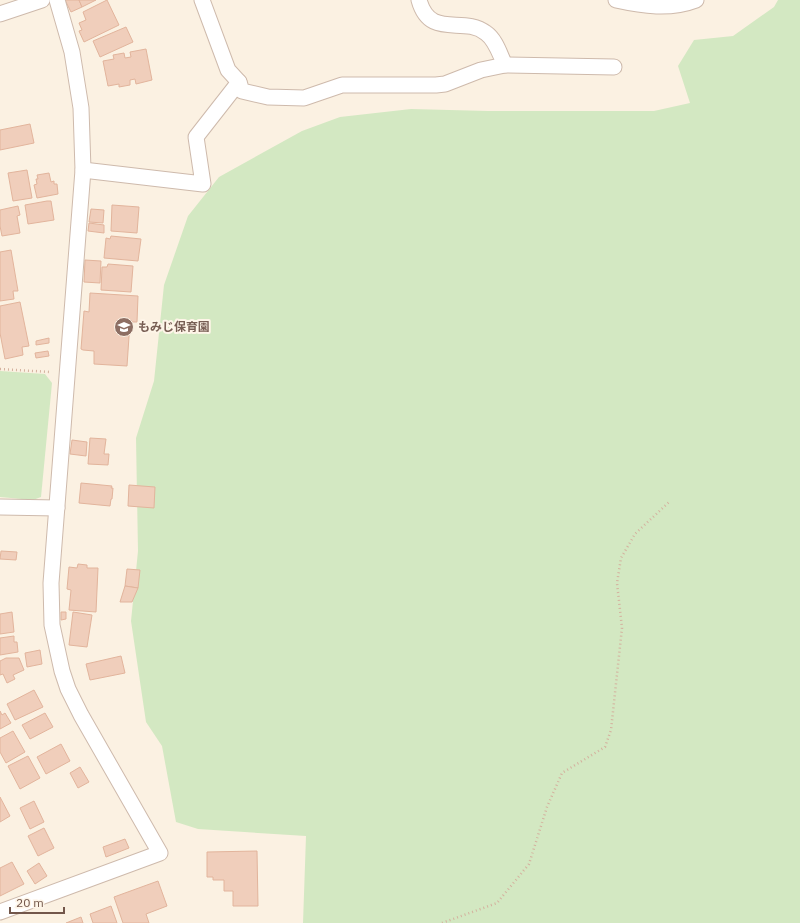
<svg xmlns="http://www.w3.org/2000/svg" width="800" height="923" font-family="'IBM Plex Sans','Noto Sans JP',sans-serif">
<rect width="100%" height="100%" fill="#fbf1e2"/>
<g fill="#d3e8c2">
<polygon points="778,0 800,0 800,923 303,923 306,836 198,829 176,822 162,746 146,722 131,621 138,551 136,438 154,381 164,285 188,216 219,177 302,131 340,117 411,109 488,111 654,111 690,103 678,66 694,40 733,36 774,7"/>
<polygon points="0,371 45,374 52,383 41,497 33,500 0,497"/>
</g>
<g fill="#f0cebb" stroke="#e2b49c">
<polygon points="65,0 79,0 82,7 71,12"/>
<polygon points="79,0 96,0 82,7"/>
<polygon points="107,0 119,25 84,42 79,31 82,30 79,23 86,20 83,12"/>
<polygon points="126,27 133,42 100,57 93,41"/>
<polygon points="146,49 152,80 136,84 135,79 130,80 130,85 119,87 119,84 108,86 103,61 114,59 113,55 124,53 125,58 131,57 130,52"/>
<polygon points="30,124 34,143 0,150 0,130"/>
<polygon points="27,170 32,198 13,201 8,173"/>
<polygon points="49,173 51,182 54,181 54,184 57,184 58,194 37,198 34,185 37,184 36,179 38,179 37,175"/>
<polygon points="47,201 51,201 54,220 28,224 25,205"/>
<polygon points="112,205 139,207 137,233 111,231"/>
<polygon points="18,206 20,215 17,216 20,233 2,236 0,226 0,210"/>
<polygon points="91,209 104,210 103,223 89,222"/>
<polygon points="89,223 104,225 104,233 88,231"/>
<polygon points="111,236 141,239 138,261 104,258 106,238 110,239"/>
<polygon points="11,250 18,291 13,291 14,299 0,301 0,252"/>
<polygon points="85,260 101,261 100,283 84,282"/>
<polygon points="108,264 133,266 131,292 101,290 102,267 107,267"/>
<polygon points="90,293 138,296 137,322 130,322 127,366 94,364 94,351 83,350 81,349 84,311 89,312"/>
<polygon points="20,302 29,346 22,347 23,355 5,359 0,333 0,306"/>
<polygon points="49,338 49,343 36,345 36,341"/>
<polygon points="48,351 49,356 36,358 35,353"/>
<polygon points="90,438 106,439 104,454 109,454 108,465 88,464"/>
<polygon points="72,440 87,442 86,456 70,454"/>
<polygon points="81,483 112,486 111,488 113,488 112,499 111,499 110,506 79,503"/>
<polygon points="129,485 155,487 154,508 128,506"/>
<polygon points="1,551 17,552 16,560 0,559"/>
<polygon points="78,564 87,565 87,568 98,568 96,612 69,610 71,590 67,589 69,567 77,568"/>
<polygon points="127,569 140,570 138,588 125,586"/>
<polygon points="125,586 138,588 132,602 120,602"/>
<polygon points="12,612 14,632 0,634 0,614"/>
<polygon points="61,612 66,612 66,619 61,620"/>
<polygon points="73,612 92,615 87,647 69,645"/>
<polygon points="14,636 14,642 17,642 18,652 0,655 0,638"/>
<polygon points="40,650 42,664 27,667 25,653"/>
<polygon points="121,656 125,673 90,680 86,664"/>
<polygon points="6,658 19,658 24,670 13,675 15,679 7,683 3,674 0,675 0,661"/>
<polygon points="34,690 43,707 15,720 7,704"/>
<polygon points="0,711 2,715 5,713 11,723 0,729"/>
<polygon points="45,713 53,727 30,739 22,725"/>
<polygon points="13,731 25,752 6,763 0,752 0,738"/>
<polygon points="61,744 70,761 46,774 37,757"/>
<polygon points="28,756 40,778 20,789 8,766"/>
<polygon points="80,767 89,782 78,788 70,773"/>
<polygon points="0,797 10,816 0,822"/>
<polygon points="34,801 44,822 30,829 20,808"/>
<polygon points="44,828 54,848 38,856 28,836"/>
<polygon points="125,839 129,848 106,857 103,847"/>
<polygon points="257,851 258,906 233,906 233,891 224,891 224,880 213,880 213,877 207,877 207,852"/>
<polygon points="12,862 24,884 0,896 0,868"/>
<polygon points="39,863 47,876 35,884 27,871"/>
<polygon points="158,881 167,906 146,914 149,923 123,923 114,897"/>
<polygon points="111,906 117,923 93,923 90,914"/>
<polygon points="81,917 83,923 66,923"/>
</g>
<g fill="none" stroke-linecap="round" stroke-linejoin="round">
<defs>
<g id="minor">
<polyline points="202,0 228,70 239,82 242,91 268,97 304,98 342,85 436,85 445,84 481,70 505,65 614,67"/>
<path d="M419 0C430 40 463 15 486 33 496 40 500 55 505 65"/>
<path d="M616 0C643 6 670 10 696 0"/>
<polyline points="0,14 42,0"/>
<polyline points="83,170 203,184 196,137 239,82"/>
<polyline points="0,507 57,508"/>
<polyline points="0,912 160,853 81,715 68,689 62,671 52,625 51,583 83,170 81,108 72,52 57,0"/>
</g>
</defs>
<use href="#minor" stroke="#cebaac" stroke-width="17"/>
<g stroke="#d4b19e" stroke-width="2.5" stroke-dasharray="1 3" stroke-linecap="butt">
<polyline points="0,369 51,372"/>
<polyline points="442,923 497,903 529,864 547,807 562,773 605,747 611,730 622,628 617,583 621,558 635,534 669,502"/>
</g>
<use href="#minor" stroke="#fff" stroke-width="15"/>
</g>
<defs>
<symbol id="school-disc" viewBox="-11 -11 22 22"><circle r="9.5" fill="#8d6e63" stroke="#fef5e8"/><path d="M0-5L7-2L0 1L-7-2ZM-4 1L0 2.5L4 1V4Q0 6-4 4Z" fill="#fff"/></symbol>
</defs>
<g fill-rule="evenodd">
<use href="#school-disc" x="113" y="316" width="22" height="22"/>
</g>
<g text-anchor="middle" stroke-width="4" stroke-linejoin="round" paint-order="stroke">
<g font-size="12" font-weight="bold" fill="#785e54" stroke="#fef5e8" text-anchor="start">
<text x="138" y="331">もみじ保育園</text>
</g>
</g>
<path d="M10 907v6h54v-6" fill="none" stroke="#72564a" stroke-width="2"/>
<text x="16" y="907" font-size="12" fill="#72564a" stroke="#fef5e8" stroke-width="3" paint-order="stroke">20 m</text>
</svg>
